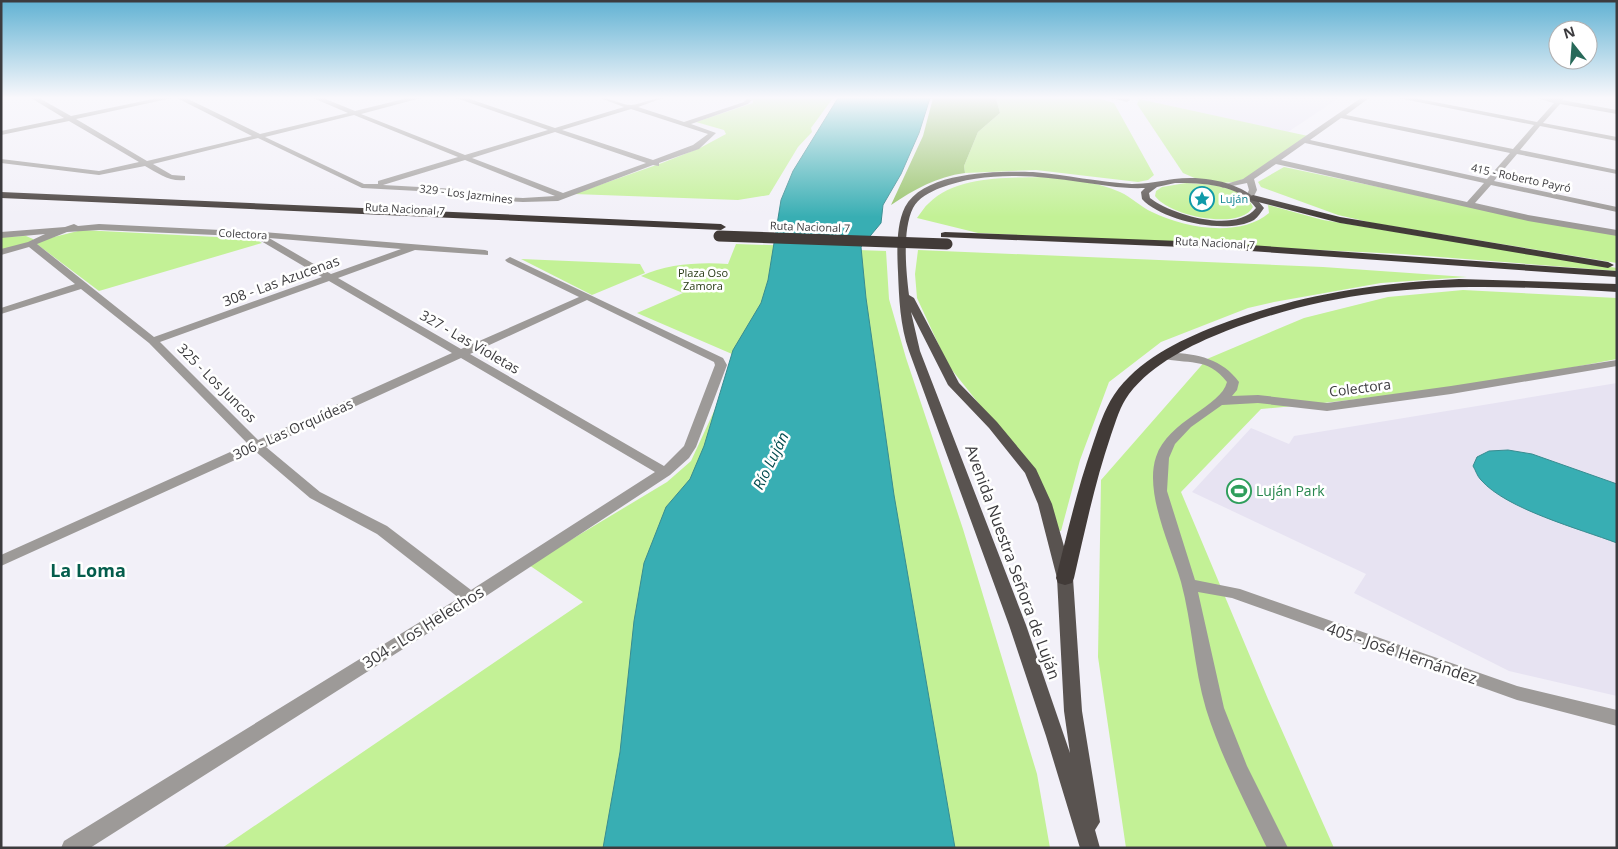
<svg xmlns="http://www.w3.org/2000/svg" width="1618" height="849" font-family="'Open Sans',sans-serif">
<rect width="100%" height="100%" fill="#f2f0f8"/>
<g fill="#e7e3f2">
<polygon points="1135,98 1339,98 1288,132"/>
<polygon points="1617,383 1617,696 1509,671 1354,593 1366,574 1192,492 1251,428 1289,444 1294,436"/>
</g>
<g fill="#c3f196">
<polygon points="748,98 833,98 811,128 812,132 798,147 769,195 738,200 574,194 662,163 700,148 726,134 724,130 696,122 753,103 753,100"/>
<polygon points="996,98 1098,98 1114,103 1154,175 1148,180 1138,182 1036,170 965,173 964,166 978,132 1000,113"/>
<polygon points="1139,99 1308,136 1246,178 1235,182 1222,183 1197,179 1183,173 1137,104"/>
<polygon points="1284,167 1558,225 1617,234 1617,263 1373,223 1338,215 1261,187 1258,182"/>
<path d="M1041 177C1067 179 1095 181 1120 192 1131 197 1141 207 1152 212 1184 228 1240 238 1269 213L1268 205 1323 220 1617 268V271L1401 254 978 233 917 218C921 213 924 207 929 203 956 176 1006 178 1041 177Z"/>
<path d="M1186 183C1206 184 1243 185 1253 207 1240 231 1169 216 1155 196L1156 191 1162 187Z"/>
<polygon points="82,230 255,239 262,243 99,291 34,242 1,251 1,237 26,236 33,239 34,242"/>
<path d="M736 244 796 246 636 848H222L583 602 529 565 667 482 691 461 739 357 637 313 683 293 641 276C667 264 699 262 728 264Z"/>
<polygon points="857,250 886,251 889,299 906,358 963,529 1037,774 1050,848 783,848"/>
<polygon points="918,250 1323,267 1467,277 1381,283 1274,302 1248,308 1161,342 1109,382 1080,460 1061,531 1057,530 1042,483 948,365 917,298 915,274"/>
<polygon points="521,259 640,264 645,273 592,295"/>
<path d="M1463 290 1617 298V359C1499 382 1381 398 1261 409L1181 492 1268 699 1334 848H1126L1098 657 1101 480 1207 359 1304 318 1388 297Z"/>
</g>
<path fill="#98c46a" d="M933 98H996L1000 113 978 132 964 166 965 173C936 177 915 189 891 205L923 136Z"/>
<g fill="#38aeb3" stroke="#398c90">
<polygon points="838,98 930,98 919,133 901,174 883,205 881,223 861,247 866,298 894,495 955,848 603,848 620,752 634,621 644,563 666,507 690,479 704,446 733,350 761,303 768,280 781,200 793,171"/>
<path d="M1508 450 1532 454 1617 484V543C1580 529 1506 509 1481 480 1477 476 1476 471 1473 466L1477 457 1489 451Z"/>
</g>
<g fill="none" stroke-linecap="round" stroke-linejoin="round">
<g fill="#9d9a98" fill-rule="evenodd">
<path d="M31 98H39L71 116 158 98H172L76 119 147 161 252 136 177 98H186L260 134 348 113 313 98H323L355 111 408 98H421L361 114 465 155 548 130 456 98H467L555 128 624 107 600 98C611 98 622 105 631 105 642 104 652 98 663 98L638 107 684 122 744 102 747 99 752 100 748 104 691 124 716 133 699 149 659 163V166L653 165 558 201 523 202 487 200 456 193 362 188 258 138 153 164 172 175 185 176V180C169 182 158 173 145 166L99 175 1 163V159L99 171 139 162 69 121 1 135V131L64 118ZM631 109 708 134 693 145 653 160 562 130ZM354 115 458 157 378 181V184H364L265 137ZM555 132 646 163 563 193 472 158ZM465 160 555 196 523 198 487 196 456 189 383 185Z"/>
<polygon points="1111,98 1129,98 1130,100 1127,102"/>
<path d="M1361 98H1369L1346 115 1513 149 1534 125 1398 98H1414L1537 122 1554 103 1536 98H1564L1562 100 1617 110V114L1560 104 1543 123 1617 137V141L1540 126 1520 150 1617 170V174L1517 154 1494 181 1617 207V212L1491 185 1475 203 1528 215 1617 230V236L1528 221 1276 164 1254 179 1257 190 1253 198 1246 196 1249 190 1247 183 1223 188 1219 186 1243 179ZM1341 118 1510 153 1487 179 1310 140ZM1305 143 1484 183 1467 202 1281 160Z"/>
<path d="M74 224 78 226 99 224 263 232 485 250 488 251V255L415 250 338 278 461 349 579 297 507 262 505 260 510 257 723 358 727 365 696 447 689 458 670 475 477 602 90 848H61L64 841 459 598 377 534 310 498 255 451 1 566V555L248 444 149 343 81 289 1 314V308L75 284 29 247 1 255V249L28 242 45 234 1 238V232L65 227ZM99 230 259 237 261 241 322 277 154 337 37 244 67 232ZM269 238 401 249 331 274ZM329 281 452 353 258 440 160 342ZM587 300 714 362 715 365 684 446 664 466 470 354ZM461 358 655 472 471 590 387 526 320 492 266 447Z"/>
<path d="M1165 353C1193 352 1222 358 1239 382L1237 390 1232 396 1258 395 1327 403 1451 386 1617 360V366L1451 394 1327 411 1258 403 1222 405 1191 427 1175 444 1169 458 1167 491 1195 580 1240 589 1517 686 1617 710V726L1517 700 1232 598 1198 592 1224 708 1247 766 1288 848H1267C1245 802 1221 757 1206 709 1194 668 1192 623 1181 582 1171 547 1144 493 1156 457 1168 420 1221 407 1227 382 1207 356 1187 365 1161 358L1159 356Z"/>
</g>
<path fill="#595350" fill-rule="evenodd" d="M1033 172C1066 175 1099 182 1132 184 1147 184 1160 181 1174 179 1204 175 1246 182 1264 208 1261 212 1258 217 1254 220 1227 235 1162 221 1142 199L1141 192 1145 188C1123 189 1102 185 1080 182 1034 175 984 171 940 188 930 192 918 198 913 208 902 230 906 271 909 295L914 298 959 383 997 422 1036 469 1052 504 1073 578 1082 711 1100 822 1095 830 1100 848H1080L1046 736 1009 625 909 351C900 326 899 298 898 272 897 252 896 225 905 207 924 171 998 171 1033 172ZM1175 183C1202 183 1239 184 1256 208 1235 234 1172 215 1150 198L1149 193 1157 187ZM911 312 948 385 989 428 1025 473 1038 504 1057 578 1064 711 1070 753 1026 625 920 351Z"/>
<g fill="#423b38" fill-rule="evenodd">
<polygon points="1,192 721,224 726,227 721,230 1,198"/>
<polygon points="1253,195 1340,217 1608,262 1614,265 1608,268 1340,223 1250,200 1248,198"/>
<polygon points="945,232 1207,242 1617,271 1617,277 1207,248 941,237 941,233"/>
<path d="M1459 279 1617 284V292C1478 284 1359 279 1226 331 1191 345 1153 363 1129 394 1120 406 1116 421 1111 435 1095 482 1085 530 1074 578L1072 583 1065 585 1058 583 1056 578C1067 534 1077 490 1092 447 1098 429 1104 410 1114 395 1138 360 1178 341 1216 326 1297 295 1373 283 1459 279Z"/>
</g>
<polyline stroke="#423b38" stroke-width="11" points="719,236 947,244"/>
</g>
<linearGradient id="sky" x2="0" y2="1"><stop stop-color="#61b2d3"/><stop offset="0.45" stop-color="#f9f8fc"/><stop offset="1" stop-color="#f9f8fc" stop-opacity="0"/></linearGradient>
<rect width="1618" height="217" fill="url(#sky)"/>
<defs>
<symbol id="sight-ring" viewBox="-11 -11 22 22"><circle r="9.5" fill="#fff" stroke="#0f9aa8" stroke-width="1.5"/><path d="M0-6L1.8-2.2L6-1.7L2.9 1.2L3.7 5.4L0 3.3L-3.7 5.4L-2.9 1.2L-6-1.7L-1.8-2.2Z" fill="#0f9aa8"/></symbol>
<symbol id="stadium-ring" viewBox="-11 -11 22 22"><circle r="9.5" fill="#fff" stroke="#2e9e5b" stroke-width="1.5"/><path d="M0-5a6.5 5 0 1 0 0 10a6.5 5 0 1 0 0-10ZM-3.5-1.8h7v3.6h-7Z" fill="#2e9e5b"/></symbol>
</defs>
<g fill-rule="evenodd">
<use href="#sight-ring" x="1188" y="185" width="28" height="28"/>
<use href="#stadium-ring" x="1225" y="477" width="28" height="28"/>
</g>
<g text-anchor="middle" stroke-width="5" stroke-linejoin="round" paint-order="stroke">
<g font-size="11" fill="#3c3b3e" stroke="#fff">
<text transform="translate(1521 178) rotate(12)" y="4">415 - Roberto Payró</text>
<text transform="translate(466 194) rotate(7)" y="4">329 - Los Jazmines</text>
<text transform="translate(405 209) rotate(3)" y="4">Ruta Nacional 7</text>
<text transform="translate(810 227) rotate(2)" y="4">Ruta Nacional 7</text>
<text transform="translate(243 234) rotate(3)" y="4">Colectora</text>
<text transform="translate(1215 243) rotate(3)" y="4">Ruta Nacional 7</text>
</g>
<g font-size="11" fill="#0d838f" stroke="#fff" text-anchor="start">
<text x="1220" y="203">Luján</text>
</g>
<g font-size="11" fill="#293b16" stroke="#fff">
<text x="703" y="277">Plaza Oso<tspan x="703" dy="13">Zamora</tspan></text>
</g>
<g font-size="14" fill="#3c3b3e" stroke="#fff">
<text transform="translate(281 281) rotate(-20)" y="5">308 - Las Azucenas</text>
<text transform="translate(470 342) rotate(30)" y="5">327 - Las Violetas</text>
<text transform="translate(217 383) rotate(45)" y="5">325 - Los Juncos</text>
<text transform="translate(1360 388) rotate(-7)" y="5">Colectora</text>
<text transform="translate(293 429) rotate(-24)" y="5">306 - Las Orquídeas</text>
</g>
<g font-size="14" fill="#27864d" stroke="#fff" text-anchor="start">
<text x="1256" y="496">Luján Park</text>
</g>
<g font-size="15" font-style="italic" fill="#034c4f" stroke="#fff">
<text transform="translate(771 461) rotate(-64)" y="5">Río Luján</text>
</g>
<g font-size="16" fill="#3c3b3e" stroke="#fff">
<text transform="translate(1013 562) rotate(70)" y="6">Avenida Nuestra Señora de Luján</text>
<text transform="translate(423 627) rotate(-32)" y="6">304 - Los Helechos</text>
<text transform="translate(1402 653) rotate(19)" y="6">405 - José Hernández</text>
</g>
<g font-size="18" font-weight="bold" fill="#045d4c" stroke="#fff">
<text x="88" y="577">La Loma</text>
</g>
</g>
<rect width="1618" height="849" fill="none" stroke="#3c3b3e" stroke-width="5"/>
<g transform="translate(1573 45) rotate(343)"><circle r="24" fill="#ffffff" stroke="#b1b1b2"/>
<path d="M0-4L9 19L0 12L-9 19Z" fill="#276959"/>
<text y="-8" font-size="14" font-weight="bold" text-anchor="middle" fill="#3c3b3e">N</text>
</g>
</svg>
